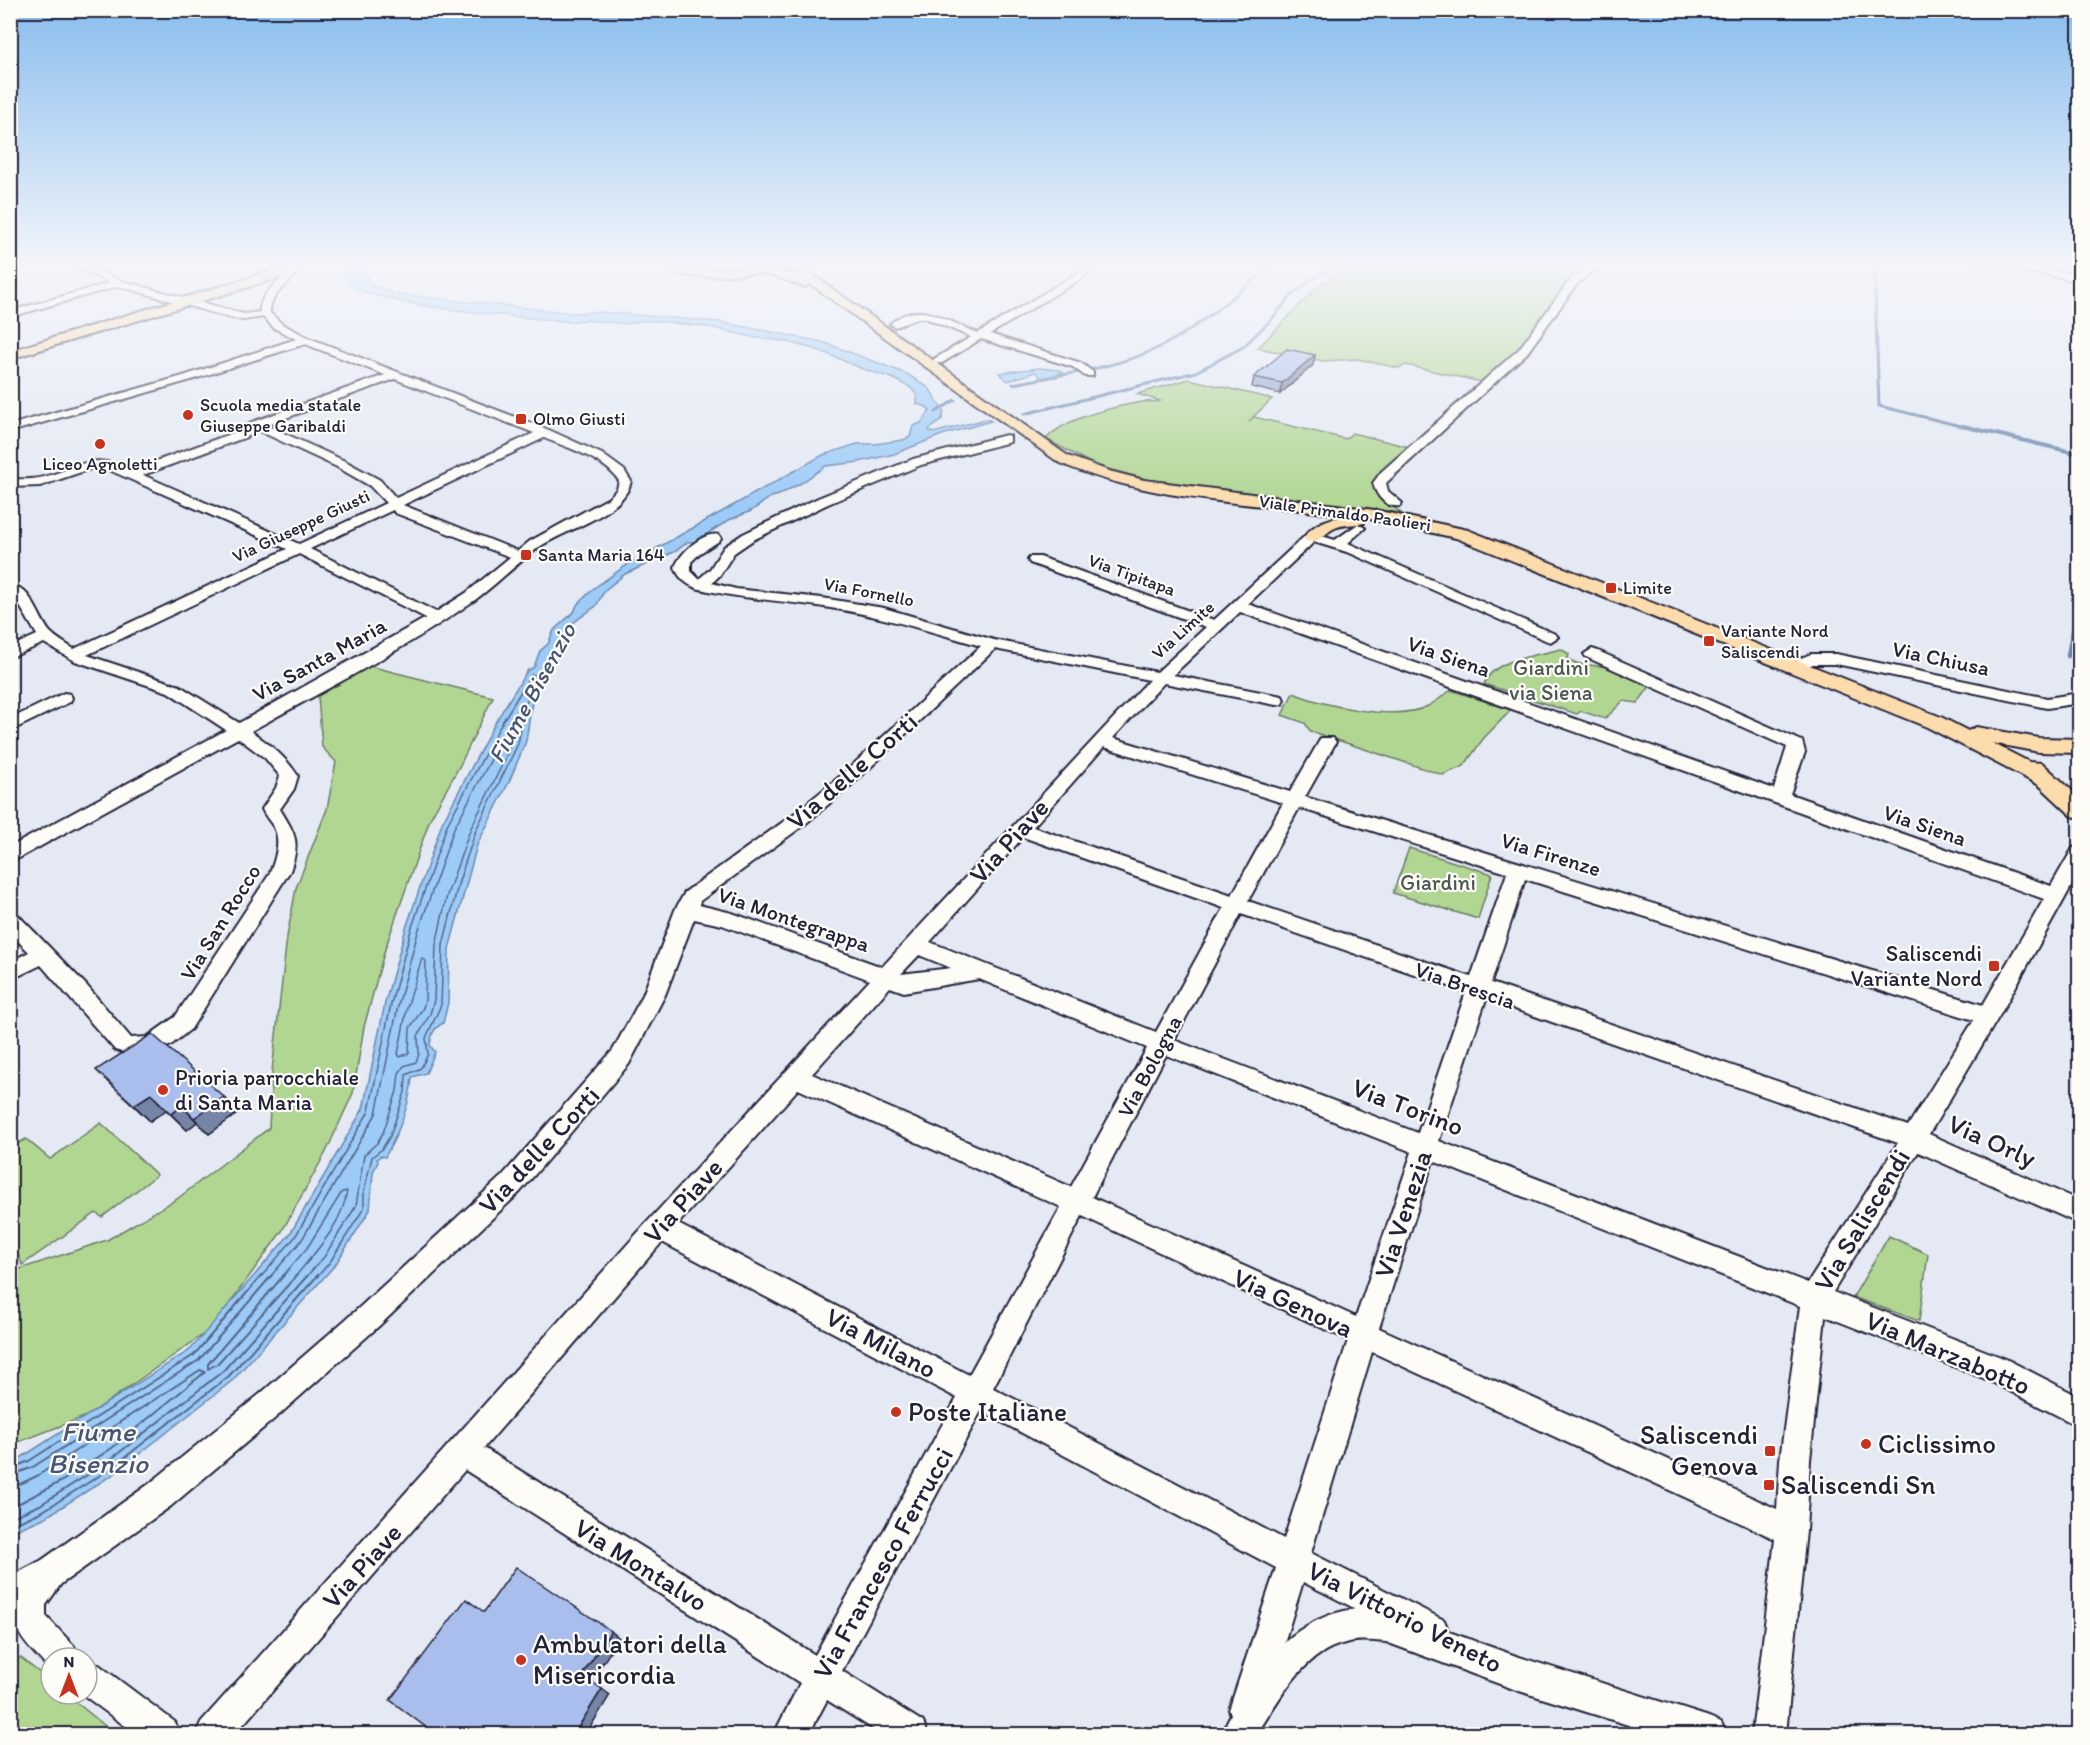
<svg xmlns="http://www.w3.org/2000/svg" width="2090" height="1745" font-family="Itim,sans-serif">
<rect width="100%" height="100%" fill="#e4e9f4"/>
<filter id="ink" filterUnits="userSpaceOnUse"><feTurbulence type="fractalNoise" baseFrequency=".0167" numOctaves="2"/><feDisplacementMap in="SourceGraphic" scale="12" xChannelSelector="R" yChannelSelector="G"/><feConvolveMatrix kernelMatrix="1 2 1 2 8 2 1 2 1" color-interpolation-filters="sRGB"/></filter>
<g filter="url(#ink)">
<g fill="#b1d692" stroke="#6a7c66" stroke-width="1.5">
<path d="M1354 263H1591C1564 276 1555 303 1538 326 1522 348 1501 364 1481 382L1406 365 1398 368 1358 359 1323 361 1258 348 1316 288Z"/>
<path d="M1189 379 1272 399 1248 422 1254 417 1346 439 1352 433 1409 447 1382 477 1388 503 1401 513 1146 479 1096 466 1046 439C1066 417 1113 407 1142 402 1148 401 1153 403 1160 401L1137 394Z"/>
<path d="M1561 649 1569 654 1568 659C1582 668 1594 663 1609 668 1623 673 1637 680 1650 686L1638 703 1623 701 1605 719 1581 711 1577 714 1484 684C1494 658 1536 656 1561 649Z"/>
<polygon points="369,666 493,697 460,765 430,819 385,949 364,1027 353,1093 326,1152 282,1231 211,1329 89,1415 11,1445 11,1272 107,1240 177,1199 269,1128 272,1071 287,937 296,888 327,809 336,762 322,747 318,696"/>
<path d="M1451 690 1511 710 1483 739 1464 766 1443 775 1310 731 1305 723 1282 715 1293 693C1325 706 1396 722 1428 706 1436 702 1444 695 1451 690Z"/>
<polygon points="1409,848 1492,874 1478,919 1393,893"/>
<polygon points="101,1123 157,1175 102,1217 96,1213 22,1265 11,1233 11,1147 26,1139 50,1159"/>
<polygon points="1889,1236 1928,1254 1919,1321 1853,1297"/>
<polygon points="20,1657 51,1682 51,1694 66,1694 115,1734 11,1734 11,1667"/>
</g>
<g fill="#9ccbf8" stroke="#6b87ac" stroke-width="1.5">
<path d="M367 263 365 269 371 285 395 294 573 313 600 312 720 322 823 342 907 374 929 388 944 412 942 419 929 430 933 433 986 419 991 421 942 435 894 454 859 462 826 466 801 483 779 495 771 497 751 511 729 520 694 542H688L674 552 625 574 605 590 596 606 569 626 563 641V648L543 679 532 702 526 741 509 782 477 845 449 949 448 1003 443 1023C433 1029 432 1033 430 1045L435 1052 426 1073 412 1077C410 1106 399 1132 385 1157L380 1156 377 1159 378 1162 373 1172 370 1210 335 1265 233 1380 114 1474 46 1517 11 1532V1464L190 1350 290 1234 363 1109 385 1003 406 928 442 823 496 721 527 671 534 667 540 651 548 644 554 630 574 612 577 605 594 588 627 565 823 455 857 444H875L903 440 910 437 913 426 921 423 930 411 927 407 917 404V395L910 387 892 378 863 369 821 351 784 341 756 338 709 327 656 321H640L629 324 583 320 570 322C529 317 367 307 346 281L344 273 350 263Z"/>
<polygon points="1039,368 1059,370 1063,373 1042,378 1035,372 1008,381 999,373"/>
</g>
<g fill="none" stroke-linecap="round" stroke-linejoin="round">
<g stroke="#536687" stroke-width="1.5">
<polygon points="422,958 426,961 425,1000 423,1008 410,1028 409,1053 400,1057 398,1054 407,1008"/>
<polyline points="261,1277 295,1237 369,1111 391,1004 411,930 447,825 501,724 531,675 536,675 537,678 526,703 518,744 476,830 459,881 443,945 441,1005 426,1038 428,1054 421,1068 406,1075 405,1092 390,1136 382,1149 372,1157 364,1191 364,1208 330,1262 317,1277"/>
<polyline points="270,1277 301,1241 376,1114 398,1006 418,932 454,828 508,728 513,726 513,735 506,757 470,830 447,895 436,945 434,1000 430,1014 418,1036 419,1054 416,1062 404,1066 399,1073 397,1091 383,1133 377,1143 364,1155 356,1206 324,1257 306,1277"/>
<path d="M282 1277 307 1248 342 1192 347 1191C342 1225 316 1251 295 1277"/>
</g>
<g stroke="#536687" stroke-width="2">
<polyline points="284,1275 208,1364 208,1369 217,1364 297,1275"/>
<polyline points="10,1469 29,1461 194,1355 262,1275"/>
<polyline points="10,1476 33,1467 199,1360 272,1275"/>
<polyline points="10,1485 20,1484 37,1476 200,1370 205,1372 112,1448 62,1481 10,1508"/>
<polyline points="10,1518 40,1505 106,1463 223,1371 308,1275"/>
<polyline points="10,1526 43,1511 110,1469 229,1376 318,1275"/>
</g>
<g stroke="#6b87ac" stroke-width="3">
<polyline points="1874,263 1879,406 1969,428"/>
<path d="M1013 384C1062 374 1115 369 1160 347 1202 326 1238 292 1275 263"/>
<polyline points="936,412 955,400"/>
<polyline points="1024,414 1196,372 1243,347 1272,319 1291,296 1312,279 1342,263"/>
</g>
<g stroke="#6b87ac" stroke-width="4">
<polyline points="1963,426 2080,454"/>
<polyline points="2071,640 2080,596"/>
</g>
<polyline stroke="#6b87ac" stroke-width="4.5" points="2068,656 2071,639"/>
<defs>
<g id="minor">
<path d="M66 263H79L122 281 244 314 260 312C259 291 281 283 291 268H297L299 270C289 286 269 293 270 313L282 324 309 338 549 430 602 454 624 470 631 481C624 515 565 529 538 548 516 564 497 584 475 600 404 650 326 689 251 731 269 744 286 757 298 776L294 789 280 809C295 834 301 841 290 871L191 1029 171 1045 155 1053 139 1057 115 1050 41 965 10 980V962L29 952 10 933V912L17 914 87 986 131 1038 147 1037 175 1017 269 875C275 861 282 840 273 826 269 820 265 816 262 809L276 788 280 776 265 758 238 738 10 863V847L226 730 168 692 75 661 44 643 10 658V647L37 635 18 603 10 595V584C33 589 37 616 50 632 57 639 66 644 74 649L287 549 107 469H90L40 486 10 487V479C20 479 30 480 39 478 81 469 86 450 132 470L241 430 252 422 385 375 305 344 191 380 10 432V425L183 376 296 339 274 328 263 317 244 320 231 318 119 286 10 317V311L110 283ZM395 379 534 433 396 498 380 480 345 461 266 425ZM257 430 337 467 370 486 386 503 299 544 143 475 249 436ZM544 438C568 448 604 458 619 481L617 489 609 498 530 541 518 551 403 505ZM393 510 395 513 510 557 466 593 436 612 310 549ZM299 554 426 618 239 723 180 686 87 655Z"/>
<path d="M1088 263H1098L1082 278 990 334 1081 363 1093 372V376H1085L1073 367 981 339 942 363H934V359L971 337 925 318H918L895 327 890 324C921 297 947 323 978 333L1076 274Z"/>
<path d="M1590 263H1602L1577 284 1527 353 1386 483 1388 491 1402 503 1400 506C1385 508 1376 495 1373 483L1381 472 1519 349 1570 280Z"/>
<polygon points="1976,263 2002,263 2080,275 2080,281"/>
<path d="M1006 435 1010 436V442L921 465 828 504 753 540 734 553 720 575 712 583 736 589 822 598 884 608 994 640 1157 672 1206 627 1030 563 1028 560 1030 557H1040L1214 620 1307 534 1312 533 1335 540 1358 524 1365 528 1348 543 1555 634 1558 637 1550 642 1545 640 1350 553 1314 542 1248 604 1774 789 1787 747 1586 657 1584 654 1592 649 1598 651 1802 741 1805 752 1790 794 2051 886 2073 848 2080 846V871L2001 1013 1929 1134 2080 1201V1224L1918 1152 1833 1292 2006 1359 2080 1397V1427L1988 1380 1825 1316 1810 1460 1806 1531 1786 1734H1752L1775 1539 1372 1352 1311 1553 1444 1620 1449 1632 1516 1656 1709 1717 1721 1722 1726 1734H1657L1516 1690 1386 1642C1372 1641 1358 1639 1345 1643 1304 1652 1277 1702 1257 1734H1221L1231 1714 1229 1710 1276 1568 981 1411 842 1671 923 1722 928 1734H881L827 1700 809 1734H774L800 1683 465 1470 235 1734H196L201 1722 650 1219 870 980 722 925 694 919 665 995 629 1064 520 1192 380 1325 280 1414 171 1506 61 1584 46 1605V1616L74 1646 78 1658H51L50 1670C33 1650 12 1636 14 1608L10 1610V1577L42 1560 149 1484 260 1394 360 1307 502 1176 613 1050 643 995 675 910 685 892 790 817 844 773 981 646C929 631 878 615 824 607 781 600 738 599 696 588 686 584 678 577 675 567 680 553 703 531 719 535L721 538 719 541 700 553 691 562V571L699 579 710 569 724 547 743 534 818 498 913 459ZM1240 612 2044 899 1983 1005 1305 797 1336 742 1333 738H1321L1290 792 1113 738 1164 683 1276 705 1282 704 1284 700 1282 696 1173 675ZM995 649 1149 680 882 967 732 913 699 905 700 901 804 825 856 781ZM1104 747 1283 803 1232 895 1033 827ZM1299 808 1507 873 1471 977 1248 901ZM1023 837 1224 908 1156 1032 930 942ZM1525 879 1974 1020 1908 1126 1491 983ZM1241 914 1466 992 1418 1133 1174 1040ZM919 955 951 968 901 974ZM979 979 1147 1048 1071 1187 812 1074 890 987 904 992ZM1486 999 1898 1143 1808 1283 1439 1141ZM1166 1055 1412 1152 1356 1317 1092 1197ZM798 1089 1061 1207 969 1375 678 1224ZM1433 1161 1800 1306 1780 1460 1777 1509 1379 1328ZM1082 1216 1348 1340 1284 1539 993 1388ZM662 1242 957 1398 815 1655 484 1448ZM1303 1582 1356 1609C1329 1612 1303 1625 1284 1643Z"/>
<polygon points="1811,654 1836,654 2047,698 2080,693 2080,703 2047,708 1836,664 1813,664 1794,671 1786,666 1788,663"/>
<polygon points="64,693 70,694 72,698 70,702 10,731 10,719"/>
<polygon points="87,1660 99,1665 175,1722 180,1734 136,1734 82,1694 87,1694"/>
</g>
<g id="major">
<polygon points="297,263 313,263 288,275 10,359 10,351"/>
<path d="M658 263C671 263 682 268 695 269 731 271 763 263 798 276L783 263H796L1068 456 1109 471 1144 480 1375 510 1468 530 1941 717 1968 731 1976 727 2039 738 2080 739V753L2039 752 1992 743 2029 762 2042 763 2080 798V818L2072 816 2039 785 1927 727 1456 538 1366 518 1364 523C1355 525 1343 524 1335 528 1324 533 1320 544 1306 541L1304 537C1315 522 1330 518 1348 516 1250 502 1149 502 1058 462L810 284 805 287C791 283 779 276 764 274 732 271 685 287 658 263Z"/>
</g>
</defs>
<use href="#minor" stroke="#22223b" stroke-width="4"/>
<use href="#major" stroke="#22223b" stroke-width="4"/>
<use href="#minor" fill="#fdfcf7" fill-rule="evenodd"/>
<use href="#major" fill="#fcdcac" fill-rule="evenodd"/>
</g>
<g fill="#91a3cc" stroke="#22223b" stroke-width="1.5">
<polygon points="1315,355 1313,365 1280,394 1252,387 1254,377"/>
<polygon points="96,1070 238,1113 209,1134 197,1122 187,1130 166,1110 150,1121"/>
</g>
<g fill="#7685a6" stroke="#22223b" stroke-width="1.5">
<polygon points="1315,355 1313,365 1280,394 1282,383"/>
<polygon points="151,1094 166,1110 150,1121 134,1105"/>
<polygon points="224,1097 238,1113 209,1134 194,1118"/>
<polygon points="182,1106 197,1122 187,1130 171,1114"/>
<polygon points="611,1631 619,1638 591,1682 582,1675"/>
<polygon points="602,1689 610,1695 586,1734 574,1734"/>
</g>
<g fill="#a9beed" stroke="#22223b" stroke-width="1.5">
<polygon points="1287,349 1315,355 1282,383 1254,377"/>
<polygon points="152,1034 224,1097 194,1118 182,1106 171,1114 151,1094 134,1105 96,1070"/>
<polygon points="516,1567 611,1631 582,1675 602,1689 574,1734 435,1734 390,1700 466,1599 484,1612"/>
</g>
</g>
<linearGradient id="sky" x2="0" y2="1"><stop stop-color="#89bdee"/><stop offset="0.52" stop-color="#f3f5fa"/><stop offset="1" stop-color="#f3f5fa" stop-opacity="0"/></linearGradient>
<rect width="2090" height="508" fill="url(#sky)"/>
<g fill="#c8321e" stroke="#fdfcf7" stroke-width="2">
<circle cx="188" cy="415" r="6"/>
<rect x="515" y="413" width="12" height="12" rx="3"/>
<circle cx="100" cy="444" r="6"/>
<rect x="520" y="549" width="12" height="12" rx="3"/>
<rect x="1605" y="582" width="12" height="12" rx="3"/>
<rect x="1703" y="635" width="12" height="12" rx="3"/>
<rect x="1988" y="960" width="12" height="12" rx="3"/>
<circle cx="163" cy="1090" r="6"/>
<circle cx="896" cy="1412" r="6"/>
<circle cx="1866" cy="1444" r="6"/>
<rect x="1764" y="1445" width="12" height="12" rx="3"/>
<rect x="1763" y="1479" width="12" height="12" rx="3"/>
<circle cx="521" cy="1660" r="6"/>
</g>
<g text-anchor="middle" stroke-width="4.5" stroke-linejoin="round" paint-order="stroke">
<g font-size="18" fill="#22223b" stroke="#fdfcf7" text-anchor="start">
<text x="200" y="411">Scuola media statale<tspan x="200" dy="21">Giuseppe Garibaldi</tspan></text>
<text x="533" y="425">Olmo Giusti</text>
<text x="100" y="470" text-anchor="middle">Liceo Agnoletti</text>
<text x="538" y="561">Santa Maria 164</text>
<text x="1623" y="594">Limite</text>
<text x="1721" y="637">Variante Nord<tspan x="1721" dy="21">Saliscendi</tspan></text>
</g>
<g font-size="18" fill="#22223b" stroke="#fdfcf7">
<text transform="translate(1345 513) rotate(8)" y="6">Viale Primaldo Paolieri</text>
<text transform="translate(301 526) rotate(-25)" y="6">Via Giuseppe Giusti</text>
<text transform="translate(1132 575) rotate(20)" y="6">Via Tipitapa</text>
<text transform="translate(869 592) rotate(11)" y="6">Via Fornello</text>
<text transform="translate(1183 630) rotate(-42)" y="6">Via Limite</text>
</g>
<g font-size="22" fill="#22223b" stroke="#fdfcf7">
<text transform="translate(1449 656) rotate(19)" y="8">Via Siena</text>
<text transform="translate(1941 658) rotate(12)" y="8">Via Chiusa</text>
<text transform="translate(319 659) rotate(-29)" y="8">Via Santa Maria</text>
<text transform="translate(1925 825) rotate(19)" y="8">Via Siena</text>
<text transform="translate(1551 854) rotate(17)" y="8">Via Firenze</text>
<text transform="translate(794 919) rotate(19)" y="8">Via Montegrappa</text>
<text transform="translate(220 922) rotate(-58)" y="8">Via San Rocco</text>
<text transform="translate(1465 985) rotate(19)" y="8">Via Brescia</text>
<text transform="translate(1149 1066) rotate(-62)" y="8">Via Bologna</text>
</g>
<g font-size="22" fill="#4d5855" stroke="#fdfcf7">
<text x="1551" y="675">Giardini<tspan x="1551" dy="25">via Siena</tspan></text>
<text x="1438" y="890">Giardini</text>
</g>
<g font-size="22" fill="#22223b" stroke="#fdfcf7" text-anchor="end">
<text x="1982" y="961">Saliscendi<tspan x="1982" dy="25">Variante Nord</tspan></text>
<text x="175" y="1085" text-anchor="start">Prioria parrocchiale<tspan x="175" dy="25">di Santa Maria</tspan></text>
</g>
<g font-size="24" font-style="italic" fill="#475574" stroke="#fdfcf7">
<text transform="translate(532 693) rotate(-61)" y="8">Fiume Bisenzio</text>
</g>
<g font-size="27" fill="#22223b" stroke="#fdfcf7">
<text transform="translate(852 771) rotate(-41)" y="9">Via delle Corti</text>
<text transform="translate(1009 841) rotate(-48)" y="9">Via Piave</text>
<text transform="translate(1408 1107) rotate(21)" y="9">Via Torino</text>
<text transform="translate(1992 1141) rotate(24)" y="9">Via Orly</text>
<text transform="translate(539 1150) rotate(-47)" y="9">Via delle Corti</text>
<text transform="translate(683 1201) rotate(-48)" y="9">Via Piave</text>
<text transform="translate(1403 1214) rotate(-72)" y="9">Via Venezia</text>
<text transform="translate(1862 1220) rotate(-59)" y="9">Via Saliscendi</text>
<text transform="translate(1293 1303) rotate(25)" y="9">Via Genova</text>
<text transform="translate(881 1343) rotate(28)" y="9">Via Milano</text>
<text transform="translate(1948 1353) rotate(23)" y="9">Via Marzabotto</text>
<text transform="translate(883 1563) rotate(-61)" y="9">Via Francesco Ferrucci</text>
<text transform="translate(641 1565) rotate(32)" y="9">Via Montalvo</text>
<text transform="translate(362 1566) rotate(-48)" y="9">Via Piave</text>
<text transform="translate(1405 1617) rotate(27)" y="9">Via Vittorio Veneto</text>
</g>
<g font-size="27" fill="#22223b" stroke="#fdfcf7" text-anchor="start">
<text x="908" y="1421">Poste Italiane</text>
<text x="1758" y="1444" text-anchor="end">Saliscendi<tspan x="1758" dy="31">Genova</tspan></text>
<text x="1878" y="1453">Ciclissimo</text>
<text x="1781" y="1494">Saliscendi Sn</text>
<text x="533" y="1653">Ambulatori della<tspan x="533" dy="31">Misericordia</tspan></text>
</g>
<g font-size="28" font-style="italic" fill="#475574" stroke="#fdfcf7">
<text x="98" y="1441">Fiume<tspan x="98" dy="32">Bisenzio</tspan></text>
</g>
</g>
<rect width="2090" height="1745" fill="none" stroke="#fdfcf7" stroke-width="36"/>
<rect x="18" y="18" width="2054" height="1709" fill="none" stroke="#22223b" stroke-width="2" filter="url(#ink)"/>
<g transform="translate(69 1676)"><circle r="28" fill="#fdfcf7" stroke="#a5a5ac" stroke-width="1.5"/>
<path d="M0-4.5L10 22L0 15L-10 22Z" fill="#c8321e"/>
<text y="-9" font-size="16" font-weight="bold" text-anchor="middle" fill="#22223b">N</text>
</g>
</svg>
